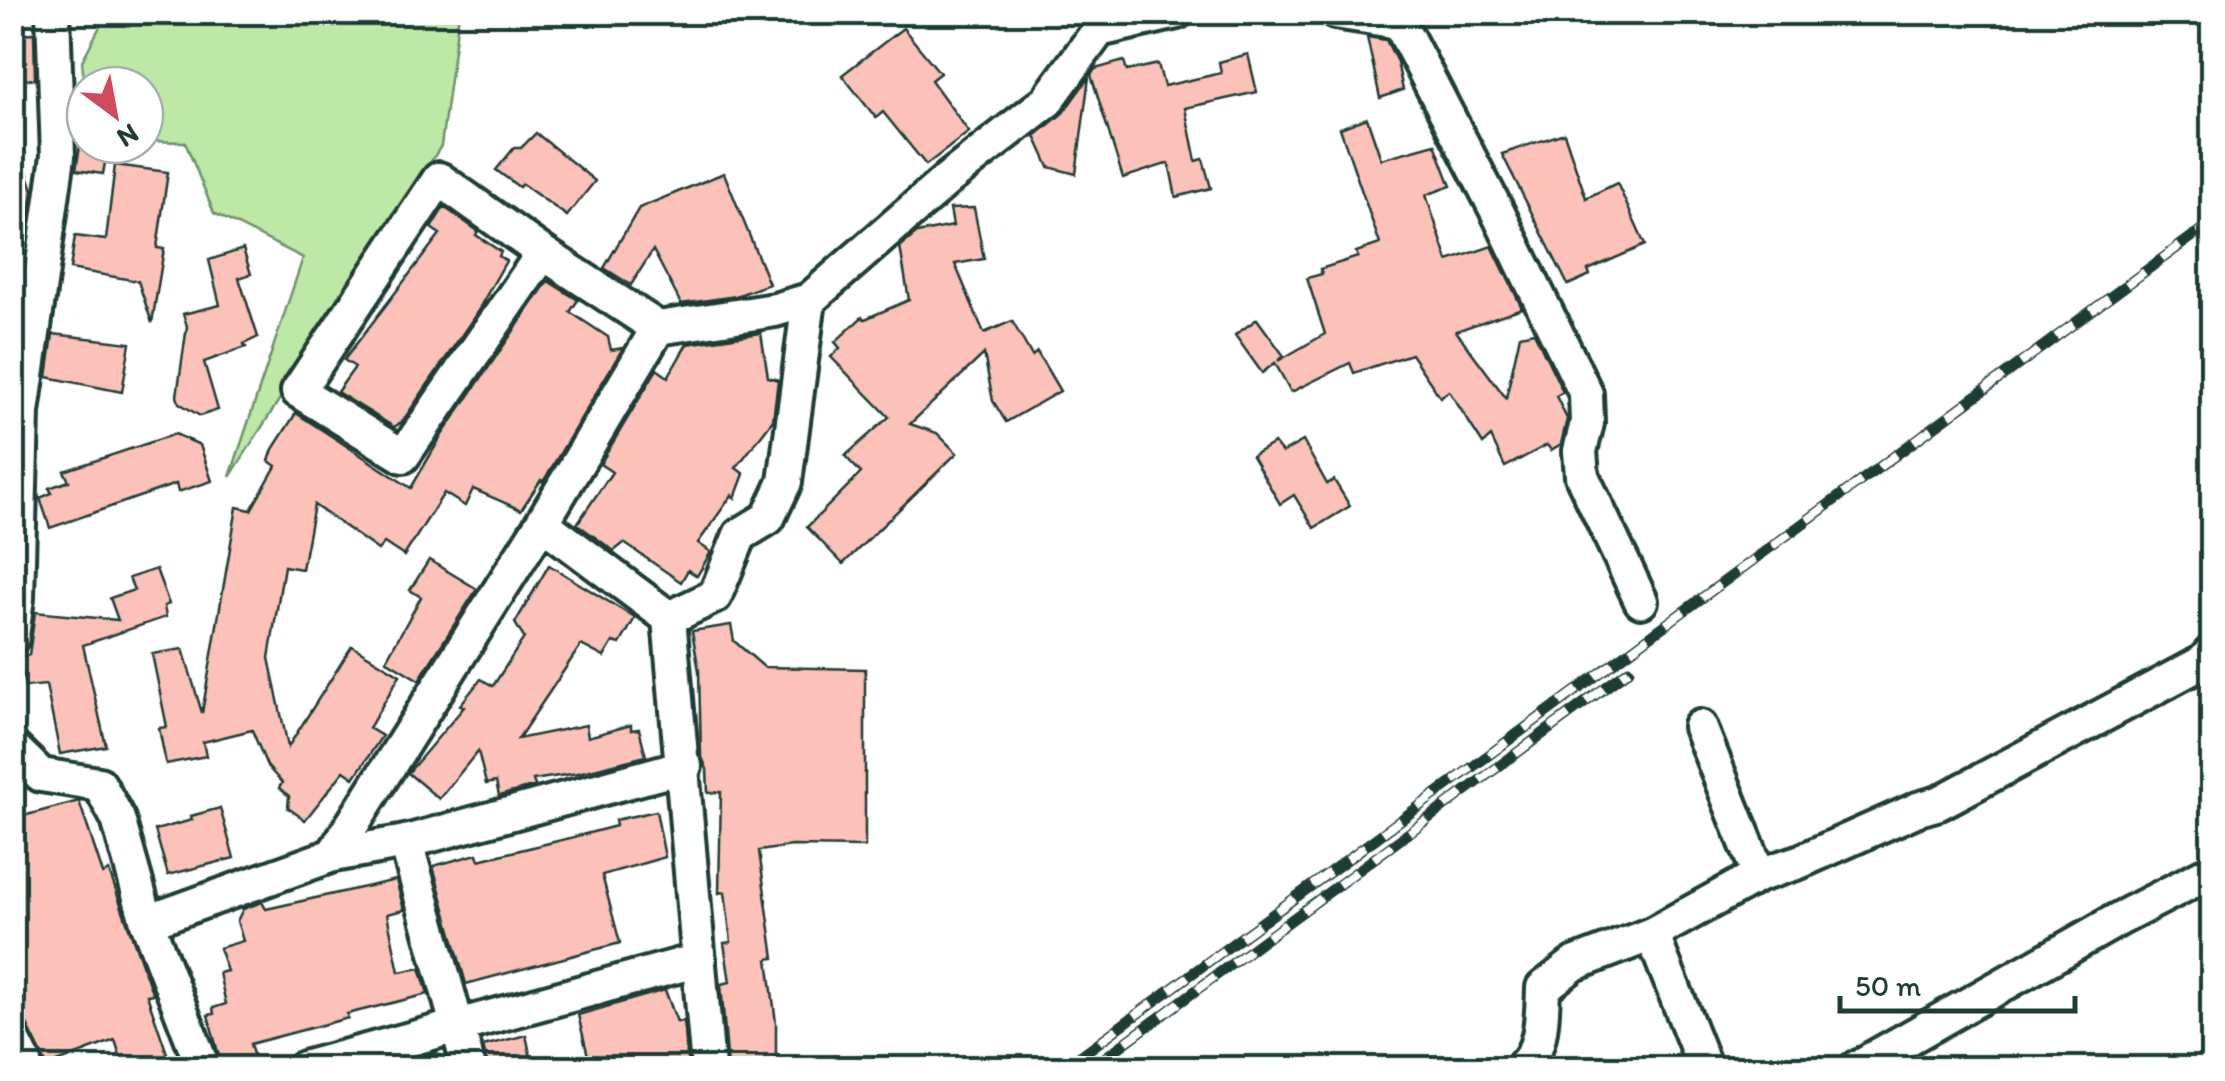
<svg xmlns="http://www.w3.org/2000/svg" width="2225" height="1081" font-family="Itim,sans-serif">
<rect width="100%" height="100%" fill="#fff"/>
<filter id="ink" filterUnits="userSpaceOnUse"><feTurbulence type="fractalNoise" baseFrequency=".01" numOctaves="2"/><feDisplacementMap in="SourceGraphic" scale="20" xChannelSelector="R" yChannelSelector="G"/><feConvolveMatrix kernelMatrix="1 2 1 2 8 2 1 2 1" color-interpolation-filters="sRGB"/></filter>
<g filter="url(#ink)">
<polygon fill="#bee8a5" stroke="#6e926c" stroke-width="2.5" points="107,13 459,13 441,146 230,477 303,258 214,213 185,142 145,141 145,85 85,85 85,94 82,61"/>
<g fill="#fcc1b8" stroke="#1f3d34" stroke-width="2.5">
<polygon points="903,28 940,73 931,80 969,132 926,165 883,112 876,118 842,75"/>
<polygon points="34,33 35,79 12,80 12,34"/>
<polygon points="1367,37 1386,40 1397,62 1403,90 1380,98"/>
<polygon points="1248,54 1257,92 1185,108 1196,161 1203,159 1211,188 1176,197 1169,163 1123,178 1091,75 1095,69 1124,61 1127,71 1158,64 1164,86 1221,73 1219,62"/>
<polygon points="1089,77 1076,174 1049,167 1035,136 1063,113"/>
<polygon points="1367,118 1381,159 1435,144 1451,186 1426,195 1448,261 1492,246 1522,308 1456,331 1506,398 1520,335 1534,332 1563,392 1556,396 1567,419 1561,444 1551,450 1547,445 1505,467 1491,437 1483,444 1449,391 1440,397 1411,354 1354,373 1350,363 1291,392 1275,363 1262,373 1235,335 1257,319 1284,356 1278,361 1325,334 1307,278 1322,274 1320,269 1358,257 1356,252 1380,244 1340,128"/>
<polygon points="536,133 595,181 567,216 522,184 519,187 496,170 514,148 521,148"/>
<polygon points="1564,133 1586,198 1617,183 1645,245 1588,270 1590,275 1568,285 1502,154"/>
<polygon points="81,140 85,141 85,145 108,146 103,174 76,170"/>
<polygon points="18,143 33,190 22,268 12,266 12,144"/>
<polygon points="115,165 168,172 157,248 164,249 152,323 138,281 70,269 75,236 106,240"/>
<polygon points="724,173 769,284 736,296 681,304 653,250 631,285 604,268 639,208"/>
<polygon points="444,207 478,231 476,235 501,252 499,256 506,261 481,305 483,304 402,422 394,427 337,392 355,367 344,360 440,234 431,228"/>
<polygon points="974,208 984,259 955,264 984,333 1012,321 1032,356 1037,352 1060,391 1006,422 993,401 984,354 910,424 937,433 957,453 843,564 807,527 861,473 845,456 889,417 831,357 840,348 835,342 862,317 865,319 909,300 900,247 917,233 953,226 950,209"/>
<polygon points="243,249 251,274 239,278 258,337 244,344 246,347 204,362 218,410 200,416 179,403 177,396 187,326 183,314 220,305 209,260"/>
<polygon points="548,281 578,300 570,312 608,337 611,350 623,348 543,482 541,480 521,510 473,489 465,506 444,493 404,556 384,543 378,550 314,505 302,569 284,566 269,658 288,747 352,646 400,675 369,728 382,736 354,778 344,771 305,820 288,808 289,796 279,788 282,783 267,766 252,730 203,742 206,756 166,764 159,728 167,727 152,654 183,649 202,713 237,507 251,510 276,466 269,461 273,449 296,413 411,488 442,435"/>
<polygon points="761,333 768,377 778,380 773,420 736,468 744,474 735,498 732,495 698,543 711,552 697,576 688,570 681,582 624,543 614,551 577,524 612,472 600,464 657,369 668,377 687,344"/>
<polygon points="53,334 130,343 122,392 47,377"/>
<polygon points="175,434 200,445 212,481 178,492 176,484 50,528 40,498 52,493 49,488 69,481 64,471"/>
<polygon points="1303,441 1327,484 1334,480 1350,506 1314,528 1294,495 1280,504 1252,456 1274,443 1282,453"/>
<polygon points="429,560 477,589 419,680 386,660 421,597 410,590"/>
<polygon points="549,565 635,618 620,644 613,642 604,657 581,645 518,739 586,725 588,737 631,725 631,730 639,729 646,756 578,773 533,780 535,786 499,796 496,782 486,784 478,751 439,799 408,773 464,707 460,705 481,679 493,686 524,638 515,623"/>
<polygon points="156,569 169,604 164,606 166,617 83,645 106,746 60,754 46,685 25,687 19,656 29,655 35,612 118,620 110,598 134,590 129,578"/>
<polygon points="731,625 734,641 764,667 865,669 865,847 792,846 759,851 774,958 768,959 776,1023 776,1068 728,1068 721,984 730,982 724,943 731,942 725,892 719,893 721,792 708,793 707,769 701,755 699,671 692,631"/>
<polygon points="79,801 103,874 109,871 149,984 153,994 147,995 172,1068 124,1068 115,1040 47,1066 17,1004 20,999 12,980 12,819"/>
<polygon points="220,808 234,858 168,875 155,830 192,820 191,816"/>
<polygon points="656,811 665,857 602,875 620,943 466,984 433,866 477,854 479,860 570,838 616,826 615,820"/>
<polygon points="396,880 404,910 387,914 399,972 420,968 428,994 347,1014 348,1018 250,1044 254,1058 222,1067 208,1015 214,1014 213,1008 226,1004 219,973 227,971 219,948 243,941 237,921 243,909 262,902 266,909"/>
<polygon points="665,990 677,1022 684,1021 688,1068 591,1068 578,1015"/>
<polygon points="526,1035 533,1068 488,1068 483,1046"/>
<polygon points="436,1053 445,1058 448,1068 402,1068 401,1062"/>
</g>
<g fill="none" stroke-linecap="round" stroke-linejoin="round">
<defs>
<g id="minor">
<polyline points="1335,12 1399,22"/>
<polyline points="1399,22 1498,213 1586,394 1587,423 1580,451 1582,476 1641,601"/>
<polyline points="543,253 403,456 298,391 439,179 543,253 658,328"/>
<polyline points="542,523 669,618 708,1068"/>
<polyline points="669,618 715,596 740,535 768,518 785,482 809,300"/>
<polyline points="12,637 17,598 22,412 58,156 53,12"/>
<polyline points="1700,727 1759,875"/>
<polyline points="12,747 41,775 99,784 118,819 147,922 203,1068"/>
<polyline points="406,842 469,1068"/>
<polyline points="333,855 542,523 658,328 775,310 809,300 949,178 1047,101 1099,30 1177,12"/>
<polyline points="147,922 333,855 406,842 685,766"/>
<polyline points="1652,934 1705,1068"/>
<polyline points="12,1037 25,1063"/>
<polyline points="304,1068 699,960"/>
<path d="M1521 1068C1543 1051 1542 1014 1543 988L1574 964 1652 934 1759 875 1799 862 1918 809 1939 803 2203 662 2212 652"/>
<polyline points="1856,1068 2119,919 2212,871"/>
</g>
</defs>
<use href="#minor" stroke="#1f3d34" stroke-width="40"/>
<use href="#minor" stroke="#fff" stroke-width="32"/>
<defs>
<g id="rail">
<polyline points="1064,1068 2212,222"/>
<polyline points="1091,1068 1629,670"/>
</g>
</defs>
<use href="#rail" stroke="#1f3d34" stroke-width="11"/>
<use href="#rail" stroke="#fff" stroke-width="8" stroke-dasharray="22" stroke-linecap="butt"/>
</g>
</g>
<rect width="2225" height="1081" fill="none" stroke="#fff" stroke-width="50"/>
<rect x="25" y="25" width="2175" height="1031" fill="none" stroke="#1f3d34" stroke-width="4" filter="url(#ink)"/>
<g transform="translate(115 115) rotate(148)"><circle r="48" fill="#ffffff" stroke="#a5b1ae" stroke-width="2.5"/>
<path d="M0-8L18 38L0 25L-18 38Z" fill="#d1495b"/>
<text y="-15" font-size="28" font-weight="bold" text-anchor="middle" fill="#1f3d34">N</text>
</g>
<path d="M1840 996v15h235v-15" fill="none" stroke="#1f3d34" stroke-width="5"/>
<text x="1855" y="996" font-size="30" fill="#1f3d34" stroke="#ffffff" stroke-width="8" paint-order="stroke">50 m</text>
</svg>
